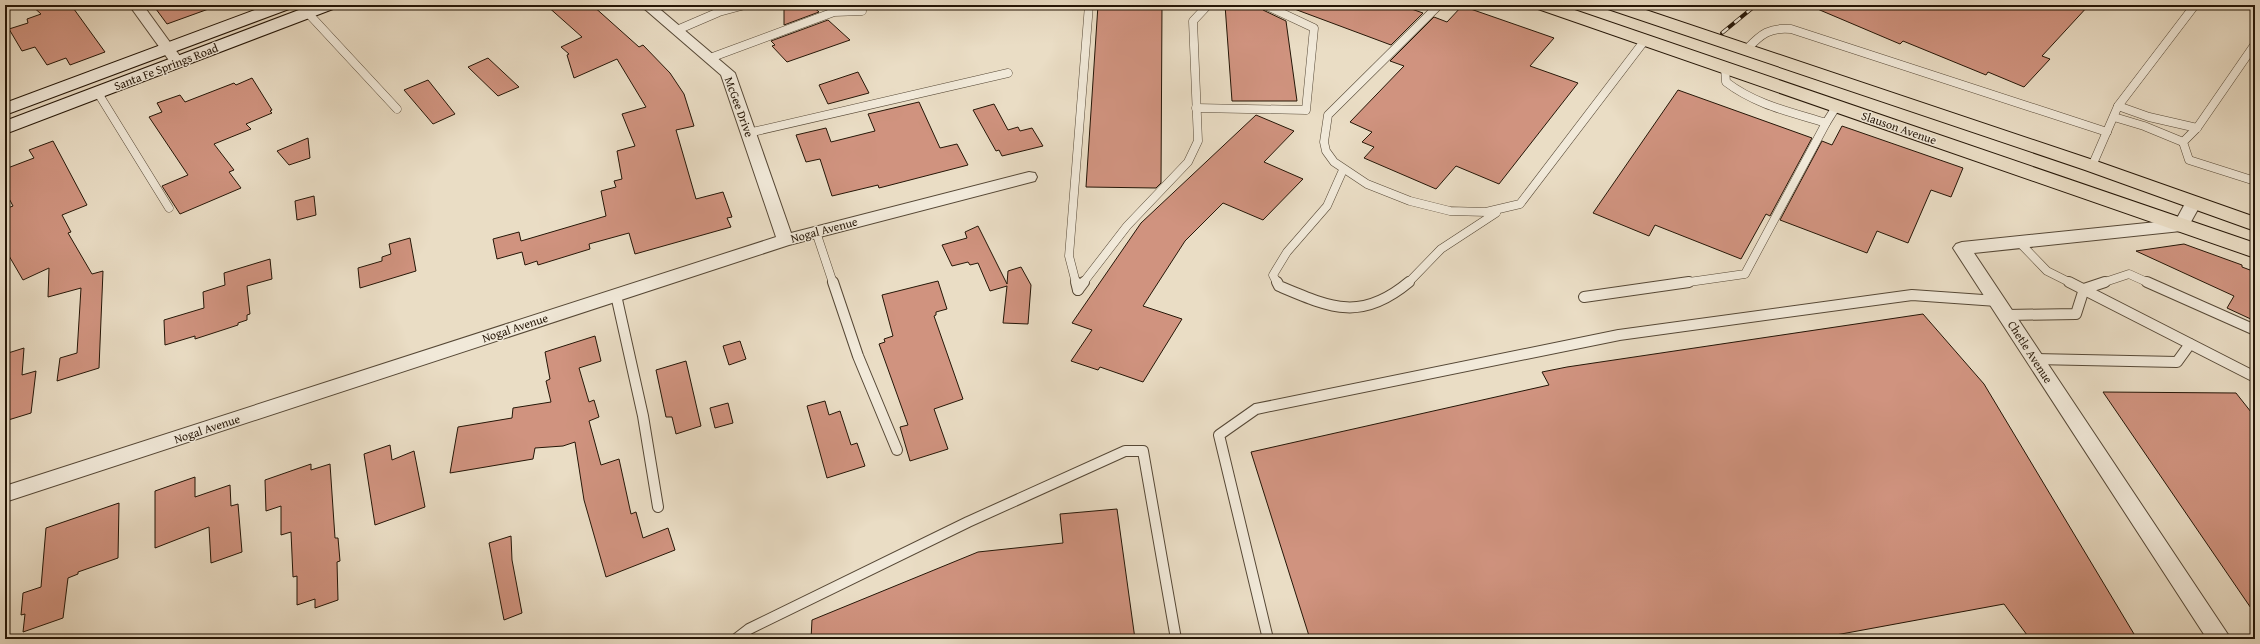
<svg xmlns="http://www.w3.org/2000/svg" width="2260" height="644" font-family="'Gentium Book Plus',serif">
<rect width="100%" height="100%" fill="#eaddc5"/>
<filter id="stains"><feTurbulence type="fractalNoise" baseFrequency=".005" numOctaves="4"/><feColorMatrix values="0 0 0 0 .2 0 0 0 0 .09 0 0 0 0 .02 0 0 0 .5 -.17"/></filter>
<radialGradient id="worn" r=".72"><stop offset=".6" stop-color="#630" stop-opacity="0"/><stop offset="1" stop-color="#630" stop-opacity=".3"/></radialGradient>
<g fill="#d0937f" stroke="#251607">
<polygon points="31,5 71,5 105,52 70,65 66,58 47,65 35,47 22,51 9,29 28,23 27,19 41,14"/>
<polygon points="153,5 214,5 214,7 167,24"/>
<polygon points="546,5 592,5 639,47 643,45 670,73 684,94 694,126 676,130 696,199 723,192 732,217 727,218 731,227 635,254 629,233 589,244 590,249 538,265 537,261 525,265 522,252 497,259 493,239 519,232 521,241 606,216 601,191 616,187 614,181 622,179 617,151 635,146 622,114 646,107 617,59 574,78 567,55 569,54 561,47 582,37"/>
<polygon points="784,5 811,5 819,12 784,25"/>
<polygon points="1098,5 1162,5 1161,183 1156,188 1086,187"/>
<polygon points="1225,5 1260,5 1263,10 1286,21 1297,101 1232,101"/>
<polygon points="1290,5 1400,5 1423,13 1391,45 1289,7"/>
<polygon points="1808,5 2089,5 2042,56 2050,59 2024,87 1988,72 1986,75 1903,41 1900,44"/>
<polygon points="1462,6 1554,38 1530,66 1578,83 1499,184 1456,166 1436,189 1364,158 1374,147 1362,142 1372,132 1350,122 1404,66 1390,61 1434,17 1447,22"/>
<polygon points="828,20 850,40 787,62 772,46 775,45 771,41"/>
<polygon points="488,58 519,87 498,96 468,67"/>
<polygon points="858,72 869,93 828,104 819,85"/>
<polygon points="252,78 272,110 270,111 272,113 246,124 251,129 214,144 234,170 229,172 241,188 180,214 162,186 188,175 149,117 162,112 157,103 180,95 185,102 234,83 236,85"/>
<polygon points="428,80 455,114 433,124 404,90"/>
<polygon points="1678,90 1812,138 1770,216 1766,214 1741,259 1655,225 1649,236 1593,213"/>
<polygon points="919,102 940,148 957,144 968,165 879,188 878,185 832,196 820,159 806,162 796,135 826,128 831,142 875,131 868,114"/>
<polygon points="994,104 1008,130 1018,127 1020,131 1032,128 1043,146 1002,156 999,150 996,151 973,110"/>
<polygon points="1256,115 1294,131 1264,162 1303,179 1263,220 1223,203 1185,241 1143,306 1182,319 1143,382 1100,367 1098,370 1071,361 1092,330 1072,323 1141,223"/>
<polygon points="1842,126 1963,168 1951,197 1931,190 1908,243 1877,231 1867,253 1780,220 1822,141 1832,145"/>
<polygon points="308,138 310,158 289,165 277,151"/>
<polygon points="53,141 87,205 62,215 71,232 68,233 92,274 103,271 99,368 57,381 60,358 77,353 81,288 48,297 49,268 23,280 5,249 5,209 13,206 5,191 5,169 34,158 29,150"/>
<polygon points="314,196 316,215 297,220 295,201"/>
<polygon points="978,226 1007,284 1008,271 1021,267 1031,285 1028,324 1003,323 1007,286 990,291 978,263 970,265 968,262 952,266 942,245 967,238 965,232"/>
<polygon points="410,238 416,271 360,288 358,268 382,261 382,257 391,254 389,244"/>
<polygon points="2184,244 2242,265 2242,267 2250,270 2255,262 2255,321 2227,308 2234,296 2136,251"/>
<polygon points="270,259 272,279 247,286 250,314 247,315 247,320 238,323 238,325 195,339 195,336 165,345 164,320 204,308 203,292 225,285 224,273"/>
<polygon points="938,281 947,309 936,312 936,315 934,316 963,399 934,409 948,449 910,461 900,427 908,425 879,344 885,342 884,339 893,336 882,295"/>
<polygon points="1923,314 1984,384 2137,639 2030,639 2004,604 1814,639 1310,639 1251,452 1549,385 1542,372 1567,367"/>
<polygon points="595,336 601,361 579,368 589,402 594,400 599,417 589,421 601,465 619,459 631,514 636,512 643,538 668,528 675,550 606,577 584,500 575,442 563,446 535,448 533,459 450,473 458,427 512,418 513,408 551,402 546,381 550,379 545,352"/>
<polygon points="740,341 746,359 729,365 723,346"/>
<polygon points="24,348 22,375 36,371 31,413 5,421 5,354"/>
<polygon points="686,361 701,426 676,434 672,417 666,417 656,370"/>
<polygon points="2103,392 2236,393 2255,417 2255,614"/>
<polygon points="825,401 829,415 840,411 851,445 857,443 865,466 827,478 807,406"/>
<polygon points="728,403 733,423 715,428 710,408"/>
<polygon points="390,445 392,460 414,451 425,507 375,525 364,454"/>
<polygon points="311,464 311,470 330,464 335,538 338,538 340,561 337,562 338,600 315,608 315,599 297,605 297,576 293,577 291,532 281,535 281,506 266,511 265,480"/>
<polygon points="195,477 195,497 230,485 231,506 238,504 242,552 211,563 209,527 155,548 155,491"/>
<polygon points="119,503 118,558 78,572 78,574 68,578 63,618 23,632 25,614 21,615 23,593 41,587 46,528"/>
<polygon points="1117,509 1135,639 811,639 812,620 978,552 1063,543 1060,514"/>
<polygon points="511,536 512,560 522,613 504,620 489,543"/>
</g>
<g fill="none" stroke-linecap="round" stroke-linejoin="round">
<defs>
<g id="lane-far1">
<polyline points="1439,5 1328,115 1324,142 1326,151 1334,162 1367,184 1410,201 1450,211 1486,212 1520,204 1645,40"/>
<polyline points="307,12 397,109"/>
<polyline points="677,30 719,12 745,5"/>
<polyline points="2255,44 2197,128 2183,142 2189,160 2255,181"/>
<path d="M1747 49C1761 34 1770 27 1791 29L2107 132"/>
<polyline points="710,58 834,12 862,11"/>
<path d="M1725 68 1726 82C1756 105 1791 112 1826 123L1836 107"/>
<polyline points="98,93 169,208"/>
<polyline points="2118,106 2149,117 2197,128"/>
<polyline points="1196,108 1306,110 1314,28 1265,5"/>
<polyline points="2114,117 2144,126 2183,142"/>
<polyline points="748,133 1008,73"/>
<polyline points="2092,166 2118,106 2195,5"/>
<polyline points="816,232 833,283"/>
<polyline points="2019,242 2047,271 2071,283"/>
<polyline points="1076,283 1069,256 1089,5"/>
<polyline points="1083,283 1127,226 1188,162 1198,141 1193,21 1208,5"/>
<polyline points="1277,283 1273,275 1287,252 1327,206 1343,170"/>
<polyline points="1408,283 1441,249 1496,213"/>
<polyline points="1682,283 1745,274 1826,123"/>
<polyline points="2102,283 2129,274 2149,283"/>
</g>
<g id="lane">
<polyline points="833,282 858,356 897,450"/>
<polyline points="1076,282 1078,290"/>
<path d="M1277 282 1279 286C1331 308 1361 322 1409 282"/>
<polyline points="2069,282 2255,377"/>
<polyline points="2147,282 2255,330"/>
<polyline points="1078,290 1084,282"/>
<polyline points="616,295 643,416 658,507"/>
<polyline points="1584,297 1689,282"/>
<polyline points="2006,315 2076,314 2084,289 2105,282"/>
<polyline points="2035,359 2177,362 2190,344"/>
<polyline points="736,639 749,629 968,522 1125,451 1143,451 1176,639"/>
<polyline points="1268,639 1219,435 1256,409 1619,335 1912,295 1997,301"/>
</g>
<g id="street">
<polygon points="129,5 143,5 185,63 183,66 173,66"/>
<polygon points="640,5 655,5 735,73 791,233 1029,172 1035,173 1037,177 1035,181 789,245 5,502 5,486 776,237 721,75"/>
<polygon points="2194,197 2200,198 2202,202 2187,229 2181,231 1974,253 2231,639 2207,639 1953,248 1956,244 1962,242 2176,220 2188,198"/>
</g>
<g id="secondary">
<polygon points="268,5 291,5 289,9 5,115 5,103"/>
<polygon points="312,5 335,5 333,9 5,134 5,121"/>
</g>
<g id="primary">
<polygon points="1536,5 1560,5 2255,243 2255,258 1538,9"/>
<polygon points="1606,5 1631,5 2099,162 2255,217 2255,231 2085,170 1608,9"/>
</g>
</defs>
<use href="#lane-far1" stroke="#564836" stroke-width="9"/>
<use href="#lane" stroke="#564836" stroke-width="12"/>
<use href="#street" stroke="#564836" stroke-width="2"/>
<use href="#secondary" stroke="#251607" stroke-width="2"/>
<use href="#primary" stroke="#251607" stroke-width="2"/>
<use href="#lane-far1" stroke="#f1e9d9" stroke-width="8"/>
<use href="#lane" stroke="#f1e9d9" stroke-width="10"/>
<use href="#street" fill="#f1e9d9" fill-rule="evenodd"/>
<use href="#secondary" fill="#f1e9d9" fill-rule="evenodd"/>
<use href="#primary" fill="#eaddc5" fill-rule="evenodd"/>
<defs>
<polyline id="rail" points="1722,33 1756,5"/>
</defs>
<use href="#rail" stroke="#251607" stroke-width="4"/>
<use href="#rail" stroke="#f1e9d9" stroke-width="2.5" stroke-dasharray="8" stroke-linecap="butt"/>
</g>
<g text-anchor="middle" stroke-width="3" stroke-linejoin="round" paint-order="stroke">
<g font-size="12" fill="#251607" stroke="#f1e9d9">
<text transform="translate(166 67) rotate(-21)" y="4">Santa Fe Springs Road</text>
<text transform="translate(739 107) rotate(70)" y="4">McGee Drive</text>
<text transform="translate(1899 128) rotate(19)" y="4">Slauson Avenue</text>
<text transform="translate(824 230) rotate(-15)" y="4">Nogal Avenue</text>
<text transform="translate(515 328) rotate(-18)" y="4">Nogal Avenue</text>
<text transform="translate(2030 352) rotate(57)" y="4">Chetle Avenue</text>
<text transform="translate(207 429) rotate(-18)" y="4">Nogal Avenue</text>
</g>
</g>
<rect width="2260" height="644" fill="none" stroke="#eaddc5" stroke-width="20"/>
<rect x="6" y="6" width="2248" height="632" fill="none" stroke="#251607" stroke-width="2"/>
<rect x="10" y="10" width="2240" height="624" fill="none" stroke="#251607"/>
<rect width="100%" height="100%" filter="url(#stains)"/>
<rect width="100%" height="100%" fill="url(#worn)"/>
</svg>
